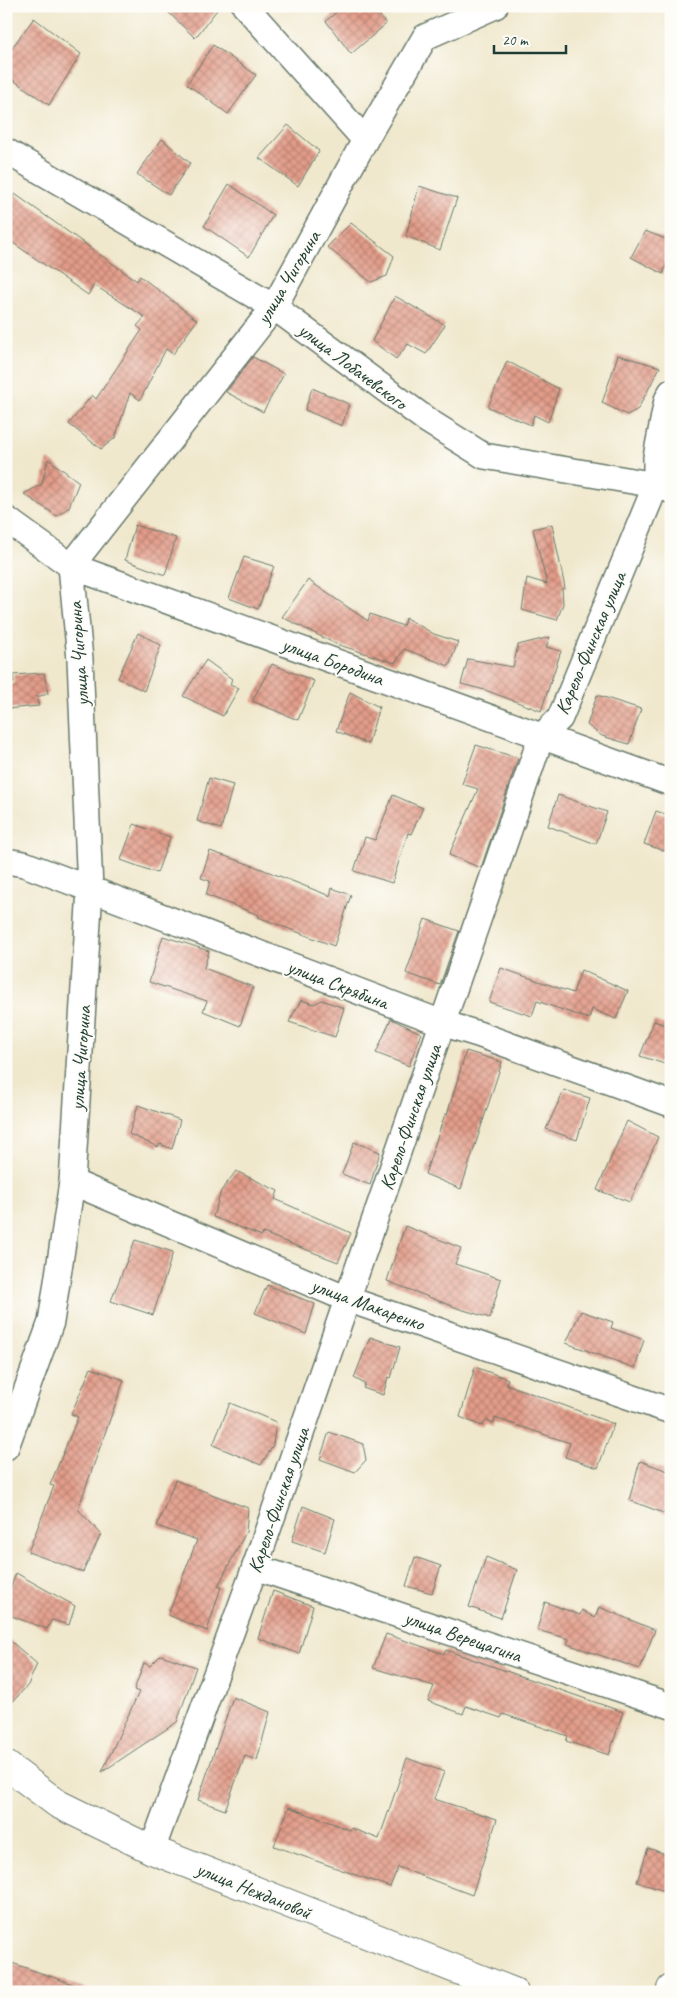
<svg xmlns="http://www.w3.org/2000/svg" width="677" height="1998" font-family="Caveat,sans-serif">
<defs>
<pattern id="building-cross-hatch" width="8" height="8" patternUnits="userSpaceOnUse" patternTransform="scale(1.25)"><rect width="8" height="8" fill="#e39c89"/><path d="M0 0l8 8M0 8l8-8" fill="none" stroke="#b78071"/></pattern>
</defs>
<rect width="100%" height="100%" fill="#fdfcf7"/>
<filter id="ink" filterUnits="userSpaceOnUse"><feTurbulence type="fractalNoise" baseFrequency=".02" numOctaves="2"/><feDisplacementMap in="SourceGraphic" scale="10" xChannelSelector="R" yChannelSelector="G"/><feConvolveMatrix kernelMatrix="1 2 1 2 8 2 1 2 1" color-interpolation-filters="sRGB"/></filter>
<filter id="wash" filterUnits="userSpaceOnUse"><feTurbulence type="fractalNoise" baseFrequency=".0096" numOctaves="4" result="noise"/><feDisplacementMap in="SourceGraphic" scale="20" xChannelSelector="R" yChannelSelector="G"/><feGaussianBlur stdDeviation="1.12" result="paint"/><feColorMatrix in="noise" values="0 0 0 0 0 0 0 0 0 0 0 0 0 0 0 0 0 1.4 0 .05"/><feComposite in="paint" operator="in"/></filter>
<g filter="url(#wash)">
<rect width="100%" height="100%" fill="#f0e8cd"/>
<g id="blocks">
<g fill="url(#building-cross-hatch)">
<polygon points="162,6 220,6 195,38"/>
<polygon points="344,6 373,6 386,24 351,54 326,21"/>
<polygon points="34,18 81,54 49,105 6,75 6,56"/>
<polygon points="213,45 256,75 228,114 187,84"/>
<polygon points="288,125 319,151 298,186 259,158"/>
<polygon points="162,139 190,163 169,195 137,174"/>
<polygon points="229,184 273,215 249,257 204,226"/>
<polygon points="419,186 457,198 440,250 406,236"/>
<polygon points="15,194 137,281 140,276 197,320 173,354 166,349 140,400 130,393 115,438 101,449 69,424 92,395 96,399 142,330 137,326 145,317 94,285 88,295 6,238 6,205"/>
<polygon points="351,223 394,256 387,276 371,282 327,247"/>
<polygon points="645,231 671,241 671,253 663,274 631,257"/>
<polygon points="395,296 445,325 426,354 408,344 396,359 372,341"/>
<polygon points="618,355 660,367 638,409 627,415 602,403"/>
<polygon points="253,357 284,374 263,412 226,392"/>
<polygon points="507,361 559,389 548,422 534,415 531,425 488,407"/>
<polygon points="312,388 349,404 342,426 305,410"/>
<polygon points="48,459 79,482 69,507 57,516 24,494 42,484"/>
<polygon points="552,524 565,588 562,588 563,604 557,620 522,610 527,578 547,584 533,529"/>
<polygon points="135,525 176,538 165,575 125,560"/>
<polygon points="244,557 274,566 258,609 229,598"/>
<polygon points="308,580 368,621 370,614 403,626 406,618 434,634 458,642 449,666 404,649 395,663 336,644 282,617"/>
<polygon points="138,633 161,645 144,691 118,678"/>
<polygon points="550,637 546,647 561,651 541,711 485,690 461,684 468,659 513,667 518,645"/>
<polygon points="206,660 232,679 230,684 239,688 223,716 183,696"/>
<polygon points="272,664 314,681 298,720 252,701"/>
<polygon points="44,673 48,694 36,697 39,706 6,709 6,684 14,683 13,675"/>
<polygon points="350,692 379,707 368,744 336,731"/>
<polygon points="597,695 641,709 629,744 602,736 587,725"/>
<polygon points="476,745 518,758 481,868 449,855 478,789 462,784"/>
<polygon points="209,778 233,785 221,829 197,821"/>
<polygon points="393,795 423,808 411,834 408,833 392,883 354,871 365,837 375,840"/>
<polygon points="558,795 607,812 596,844 548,826"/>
<polygon points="656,811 671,816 671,853 644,844"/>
<polygon points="134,824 170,837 157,873 121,860"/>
<polygon points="210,851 254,866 330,896 332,888 351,895 334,946 258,917 259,915 206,895 210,881 201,878"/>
<polygon points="425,919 459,931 440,985 406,973"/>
<polygon points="163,936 209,951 204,968 253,987 240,1026 203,1011 207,1001 149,982"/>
<polygon points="501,968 573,993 581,970 628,991 616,1019 592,1009 589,1019 537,1001 532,1016 489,1002"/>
<polygon points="301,1000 314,1004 322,1000 344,1008 335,1037 289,1022"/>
<polygon points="391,1019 421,1033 409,1066 376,1053"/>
<polygon points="654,1021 671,1027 671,1066 640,1056"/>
<polygon points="466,1051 502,1062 461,1189 425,1174 445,1114 447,1115"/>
<polygon points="564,1090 590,1098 577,1140 546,1129"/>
<polygon points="138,1105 180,1120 172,1149 160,1144 158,1147 129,1134"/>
<polygon points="627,1121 658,1137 630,1202 597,1190"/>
<polygon points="354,1142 380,1152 370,1185 342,1174"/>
<polygon points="236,1171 278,1191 275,1199 351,1233 338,1262 263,1233 262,1236 213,1217 221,1191"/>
<polygon points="405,1226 461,1248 455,1264 501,1279 490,1318 460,1309 387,1281"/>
<polygon points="135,1240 173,1252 153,1315 111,1301"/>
<polygon points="267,1285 315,1304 306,1334 255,1313"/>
<polygon points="581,1311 613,1322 611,1328 644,1340 635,1368 566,1343"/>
<polygon points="370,1337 400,1347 391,1378 388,1377 383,1395 363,1388 365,1384 354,1378"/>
<polygon points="475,1367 508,1379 506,1384 614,1424 598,1468 565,1457 570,1443 495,1418 494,1423 487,1420 482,1426 460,1417"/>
<polygon points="91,1368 124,1380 78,1509 101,1534 83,1572 28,1552 54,1486 50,1485 78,1417 71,1414"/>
<polygon points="230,1403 276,1422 273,1445 261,1465 213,1445"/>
<polygon points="329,1432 363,1444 366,1460 355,1472 320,1459"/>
<polygon points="640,1461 671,1472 671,1516 629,1500"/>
<polygon points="175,1480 248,1508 246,1532 218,1586 221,1587 207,1631 168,1615 197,1540 157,1526"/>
<polygon points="303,1506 335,1519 325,1552 292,1541"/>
<polygon points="415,1557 441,1566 432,1593 406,1586"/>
<polygon points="486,1557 517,1570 501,1618 469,1607"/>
<polygon points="16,1573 75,1606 69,1625 52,1620 47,1629 6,1614 6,1601"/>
<polygon points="273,1591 313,1606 299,1654 258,1638"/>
<polygon points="545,1602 580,1615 582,1610 595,1618 599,1607 655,1630 640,1669 567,1644 569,1639 537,1630"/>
<polygon points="386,1634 444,1654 446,1650 623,1712 609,1755 566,1741 568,1736 503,1714 501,1718 466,1706 463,1714 428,1701 434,1686 373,1668"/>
<polygon points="6,1637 37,1664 28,1685 6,1709"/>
<polygon points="161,1655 196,1667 177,1722 102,1772 139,1692 134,1690 144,1663 150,1666"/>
<polygon points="233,1697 270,1712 257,1760 245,1756 225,1810 198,1800"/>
<polygon points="407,1758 444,1772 434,1799 497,1819 472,1895 398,1867 390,1887 274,1846 289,1807 350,1830 351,1828 379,1839"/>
<polygon points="648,1848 671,1856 671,1893 637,1882"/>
<polygon points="12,1963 87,1989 86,1992 6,1992 6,1978"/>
</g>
</g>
</g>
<g filter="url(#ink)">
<use href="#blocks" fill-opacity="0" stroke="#68796a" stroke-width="1"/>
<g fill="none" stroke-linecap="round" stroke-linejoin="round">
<defs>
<g id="street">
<polyline points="245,6 365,140"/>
<polyline points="6,151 274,307 428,421 484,456 656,485 670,490"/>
<polyline points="6,519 71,566 671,783"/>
<polyline points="6,861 24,864 442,1023 478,1034 671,1104"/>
<polyline points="72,1182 347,1299 671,1411"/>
<polyline points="6,1447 51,1322 72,1182 90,889 80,659 71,566 274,307 365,140 425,37 495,6"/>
<polyline points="255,1567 671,1706"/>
<polyline points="152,1850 255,1567 541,737 560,718 656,485 656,457 667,400 671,392"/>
</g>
<polyline id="secondary" points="670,1992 671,1989"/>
<polyline id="highway" points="6,1765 58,1804 152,1850 514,1992"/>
</defs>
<use href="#street" stroke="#68796a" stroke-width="28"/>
<use href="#secondary" stroke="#68796a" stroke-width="30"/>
<use href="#highway" stroke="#68796a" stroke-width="30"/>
<use href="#street" stroke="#fff" stroke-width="25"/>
<use href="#secondary" stroke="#fff" stroke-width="28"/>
<use href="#highway" stroke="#fff" stroke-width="28"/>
</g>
</g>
<g text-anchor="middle" stroke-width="4" stroke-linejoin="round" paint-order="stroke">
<g font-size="20" fill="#1f3d34" stroke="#fdfcf7">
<text transform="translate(288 277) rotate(-59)" y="7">улица Чигорина</text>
<text transform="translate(353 366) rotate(37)" y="7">улица Лобачевского</text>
<text transform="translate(590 643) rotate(-67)" y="7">Карело-Финская улица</text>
<text transform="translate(78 654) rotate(-94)" y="7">улица Чигорина</text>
<text transform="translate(333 661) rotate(20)" y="7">улица Бородина</text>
<text transform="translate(338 984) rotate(21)" y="7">улица Скрябина</text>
<text transform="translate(80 1058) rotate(-86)" y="7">улица Чигорина</text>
<text transform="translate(410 1117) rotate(-71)" y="7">Карело-Финская улица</text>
<text transform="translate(368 1304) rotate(20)" y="7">улица Макаренко</text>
<text transform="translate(278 1500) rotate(-71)" y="7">Карело-Финская улица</text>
<text transform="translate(463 1636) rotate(19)" y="7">улица Верещагина</text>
<text transform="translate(254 1890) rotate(22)" y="7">улица Неждановой</text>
</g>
</g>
<rect width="677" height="1998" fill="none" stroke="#fdfcf7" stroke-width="25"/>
<path d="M494 45v8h72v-8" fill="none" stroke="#1f3d34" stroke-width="2.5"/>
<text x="502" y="45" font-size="15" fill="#1f3d34" stroke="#fdfcf7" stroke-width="4" paint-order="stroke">20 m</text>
</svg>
